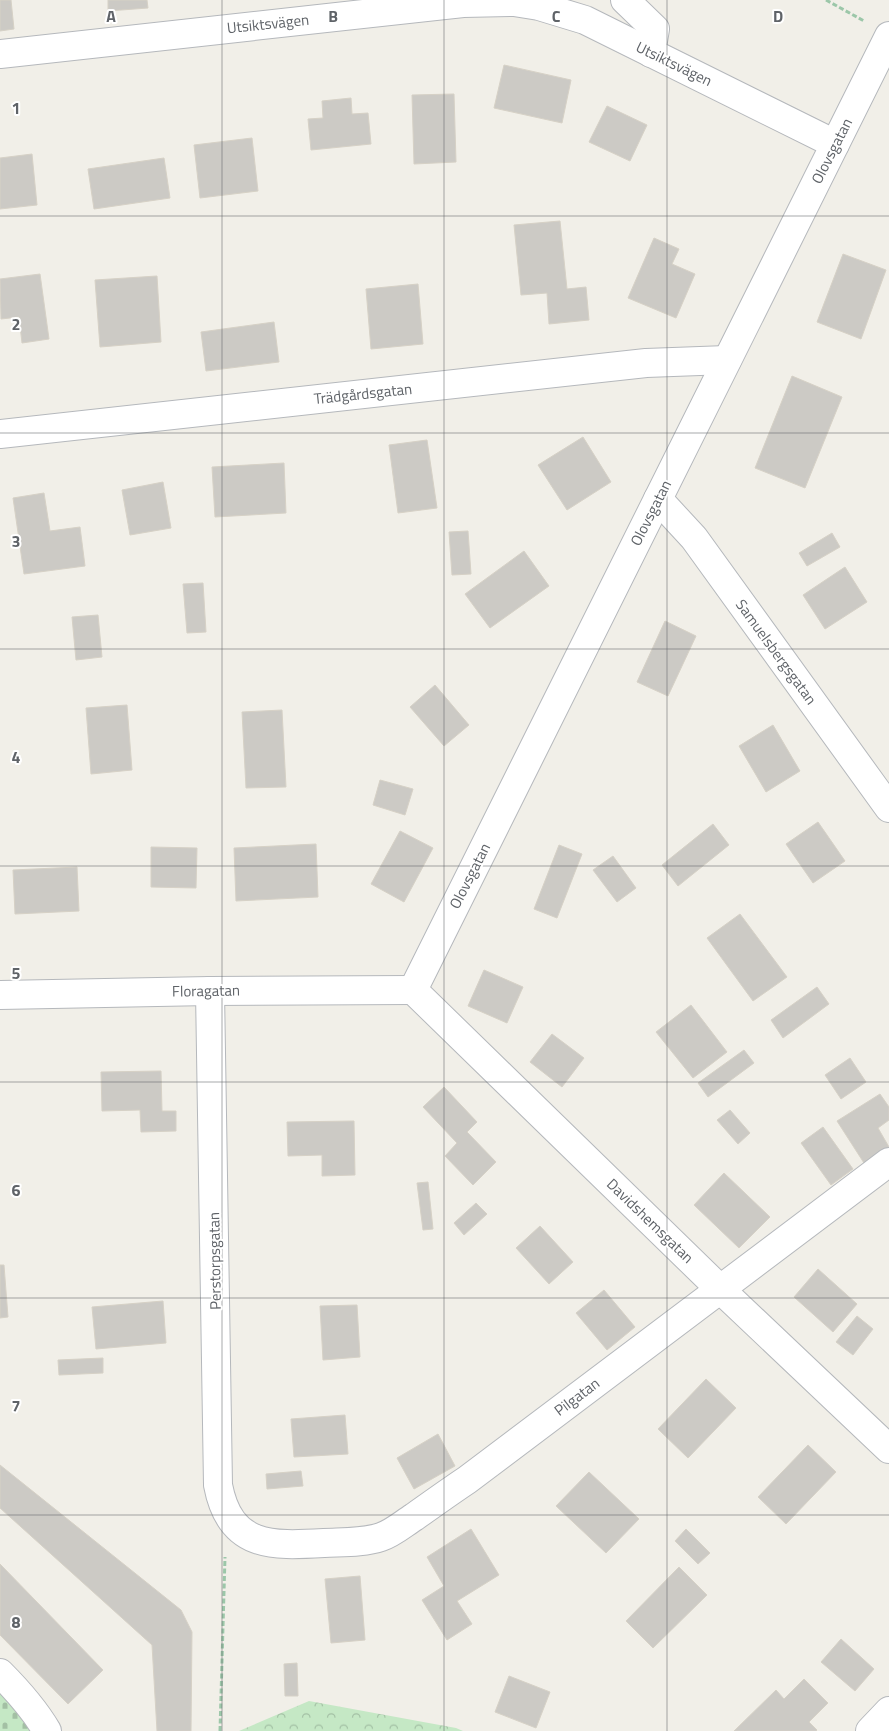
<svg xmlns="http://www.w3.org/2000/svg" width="889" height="1731" font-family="'Titillium Web',sans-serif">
<defs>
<pattern id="forest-crowns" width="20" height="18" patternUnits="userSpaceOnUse" patternTransform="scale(1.25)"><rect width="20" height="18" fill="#c5e8c5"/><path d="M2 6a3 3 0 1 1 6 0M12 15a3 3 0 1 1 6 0" fill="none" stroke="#a3c0a4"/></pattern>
<pattern id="cemetery-stones" width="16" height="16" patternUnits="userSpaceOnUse" patternTransform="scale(1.25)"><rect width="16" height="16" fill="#c5e8c5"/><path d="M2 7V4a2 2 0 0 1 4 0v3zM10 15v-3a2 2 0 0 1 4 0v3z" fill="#a3c0a4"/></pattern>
</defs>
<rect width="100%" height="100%" fill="#f1efe8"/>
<polygon fill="url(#forest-crowns)" points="309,1701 456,1728 463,1731 239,1731"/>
<polygon fill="url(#cemetery-stones)" points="0,1677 47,1731 0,1731"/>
<g fill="#cccac5" stroke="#d6d1c6">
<polygon points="0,0 11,0 14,29 0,31"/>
<polygon points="108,0 147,0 148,8 108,11"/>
<polygon points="504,65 571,80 562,123 494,108"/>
<polygon points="454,94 456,162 414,164 412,95"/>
<polygon points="351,98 352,114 368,113 371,144 311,150 308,119 323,118 322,101"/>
<polygon points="607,106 647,125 630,161 589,142"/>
<polygon points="252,138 258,191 200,198 194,145"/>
<polygon points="32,154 37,205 0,209 0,158"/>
<polygon points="164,158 170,198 94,209 88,169"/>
<polygon points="560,221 567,289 586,287 589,320 549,324 547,293 521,295 514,225"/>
<polygon points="654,238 679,249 672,264 695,274 676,318 628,298"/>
<polygon points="843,254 886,270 861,339 817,322"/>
<polygon points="40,274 49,339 22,343 19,317 1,319 0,279"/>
<polygon points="157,276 161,342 100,347 95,280"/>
<polygon points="418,284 423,344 371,349 366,289"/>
<polygon points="274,322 279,362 206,371 201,332"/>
<polygon points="792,376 842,397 805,488 755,468"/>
<polygon points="583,437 611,482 567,510 538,465"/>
<polygon points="427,440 437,508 398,513 389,445"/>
<polygon points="284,463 286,513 215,517 212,467"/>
<polygon points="163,482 171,528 130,535 122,490"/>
<polygon points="44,493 50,531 80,527 85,566 24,574 13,498"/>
<polygon points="468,531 471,574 452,575 449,532"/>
<polygon points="832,533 840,547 807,566 799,553"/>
<polygon points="524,551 549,586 490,628 465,594"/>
<polygon points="845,567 867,602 825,629 803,595"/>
<polygon points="203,583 206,632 187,633 183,584"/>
<polygon points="98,615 102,657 76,660 72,617"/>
<polygon points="665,621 696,636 668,696 637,682"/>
<polygon points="435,685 469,725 444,746 410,707"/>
<polygon points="127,705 132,770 91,774 86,708"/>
<polygon points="282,710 286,787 246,788 242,712"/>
<polygon points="773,725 800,771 766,792 739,746"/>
<polygon points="380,780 413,789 405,815 373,805"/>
<polygon points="818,822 845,861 813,883 786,844"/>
<polygon points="713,824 729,845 678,886 662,865"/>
<polygon points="400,831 433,848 404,902 371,884"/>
<polygon points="316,844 318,897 236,901 234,848"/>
<polygon points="559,845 582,854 557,918 534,909"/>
<polygon points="151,847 197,848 196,888 151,887"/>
<polygon points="613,856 636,888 617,902 593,870"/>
<polygon points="77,867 79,911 15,914 13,870"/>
<polygon points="740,914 787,977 753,1001 707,938"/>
<polygon points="484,970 523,987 507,1023 468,1006"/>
<polygon points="817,987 829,1004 783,1038 771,1020"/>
<polygon points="691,1005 727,1052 693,1078 656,1032"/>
<polygon points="552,1034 584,1058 562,1087 530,1062"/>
<polygon points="744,1050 754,1063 708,1097 698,1083"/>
<polygon points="850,1058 866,1082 841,1099 825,1075"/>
<polygon points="161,1071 162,1111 176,1111 176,1131 141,1132 140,1110 102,1111 101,1072"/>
<polygon points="444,1087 477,1122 467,1132 496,1162 473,1185 445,1156 457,1143 423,1107"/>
<polygon points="880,1094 889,1107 889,1120 878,1128 889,1147 864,1163 837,1121"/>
<polygon points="730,1110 750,1133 738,1144 717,1120"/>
<polygon points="354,1121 355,1175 322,1176 322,1155 288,1156 287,1122"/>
<polygon points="823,1127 853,1169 831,1185 801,1143"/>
<polygon points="724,1173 770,1217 739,1248 694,1205"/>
<polygon points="428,1182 433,1229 423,1230 417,1183"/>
<polygon points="476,1203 487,1214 464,1235 454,1223"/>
<polygon points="540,1226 573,1262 549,1284 516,1248"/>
<polygon points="0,1265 4,1265 8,1317 0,1318"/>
<polygon points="818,1269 857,1304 833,1332 794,1297"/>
<polygon points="604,1290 635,1327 607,1350 576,1313"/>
<polygon points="163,1301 166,1343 96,1349 92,1307"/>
<polygon points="357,1305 360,1357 323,1360 320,1306"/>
<polygon points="857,1316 873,1329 853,1355 836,1342"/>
<polygon points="103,1358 103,1373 59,1375 58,1360"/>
<polygon points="706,1379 736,1408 688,1458 658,1429"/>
<polygon points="345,1415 348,1454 294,1457 291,1419"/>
<polygon points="438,1434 455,1466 414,1489 397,1458"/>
<polygon points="808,1445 836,1472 786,1524 758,1497"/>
<polygon points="0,1465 181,1610 192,1632 191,1731 157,1731 152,1645 0,1508"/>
<polygon points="301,1471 303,1486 267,1489 266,1474"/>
<polygon points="589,1472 639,1519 606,1553 556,1506"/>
<polygon points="471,1529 499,1575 457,1601 472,1624 447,1640 422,1600 444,1586 427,1557"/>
<polygon points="686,1529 710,1553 698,1564 675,1541"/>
<polygon points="0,1564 103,1670 68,1704 0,1635"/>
<polygon points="679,1567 707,1595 653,1648 626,1621"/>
<polygon points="360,1576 365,1640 331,1643 325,1579"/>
<polygon points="841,1639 874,1669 855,1691 821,1662"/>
<polygon points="297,1663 298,1696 285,1696 284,1664"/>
<polygon points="509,1676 550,1692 536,1728 495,1712"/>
<polygon points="804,1679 828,1703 809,1722 817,1730 816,1731 734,1731 776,1690 784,1699"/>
</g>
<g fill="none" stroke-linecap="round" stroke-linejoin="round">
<defs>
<g id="minor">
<polyline points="625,0 655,29 651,53"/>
<polyline points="0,54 463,3 514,2 539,6 585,20 835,144"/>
<polyline points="0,434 646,363 727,360"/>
<polyline points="658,499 694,538 889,808"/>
<polyline points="413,990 889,36"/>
<polyline points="413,990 720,1289 889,1449"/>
<path d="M210 991 218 1485C230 1548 271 1546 324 1543 342 1542 363 1543 381 1537 393 1533 403 1524 414 1517 431 1505 449 1492 467 1480L889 1162"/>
<polyline points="0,995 210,991 413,990"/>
<path d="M0 1673C18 1691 34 1709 47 1731"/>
<polyline points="870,1731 889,1711"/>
</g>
</defs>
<use href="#minor" stroke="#b5b8bc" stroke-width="30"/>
<g stroke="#9cc7a9" stroke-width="3" stroke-dasharray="5 2.5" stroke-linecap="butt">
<polyline points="826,0 864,21"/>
<polyline points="220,1731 225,1557"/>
</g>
<use href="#minor" stroke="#fff" stroke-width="28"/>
</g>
<path fill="none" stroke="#5f6368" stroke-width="1" stroke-opacity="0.55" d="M222 0V1731M444 0V1731M667 0V1731M0 216H889M0 433H889M0 649H889M0 866H889M0 1082H889M0 1298H889M0 1515H889"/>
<g text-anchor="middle" stroke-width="4" stroke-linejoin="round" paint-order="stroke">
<g font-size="15" fill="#5f6368" stroke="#fff">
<text transform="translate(268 24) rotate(-6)" y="5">Utsiktsvägen</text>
<text transform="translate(674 64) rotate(26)" y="5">Utsiktsvägen</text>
<text transform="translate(832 151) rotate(-63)" y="5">Olovsgatan</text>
<text transform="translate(363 394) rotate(-6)" y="5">Trädgårdsgatan</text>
<text transform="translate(651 513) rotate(-63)" y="5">Olovsgatan</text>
<text transform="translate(776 652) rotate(54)" y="5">Samuelsbergsgatan</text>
<text transform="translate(470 876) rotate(-63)" y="5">Olovsgatan</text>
<text transform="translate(206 991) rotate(-1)" y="5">Floragatan</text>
<text transform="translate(650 1221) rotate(44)" y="5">Davidshemsgatan</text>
<text transform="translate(215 1261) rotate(-91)" y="5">Perstorpsgatan</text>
<text transform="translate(577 1397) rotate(-37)" y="5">Pilgatan</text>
</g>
</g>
<g font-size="16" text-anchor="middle" font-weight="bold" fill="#5f6368" stroke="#fff" stroke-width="4" stroke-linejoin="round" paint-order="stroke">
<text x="111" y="22">A</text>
<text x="333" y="22">B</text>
<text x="556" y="22">C</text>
<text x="778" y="22">D</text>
<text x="16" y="114">1</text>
<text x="16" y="330">2</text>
<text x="16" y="547">3</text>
<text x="16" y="763">4</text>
<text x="16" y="979">5</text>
<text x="16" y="1196">6</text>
<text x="16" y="1412">7</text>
<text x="16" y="1628">8</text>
</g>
</svg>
